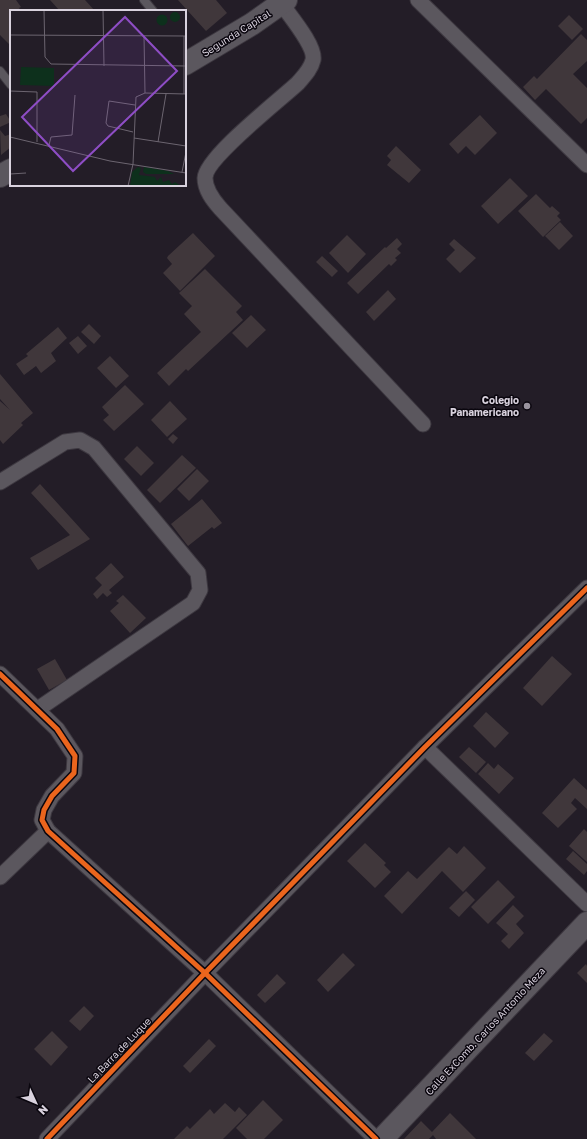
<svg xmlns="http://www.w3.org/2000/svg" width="587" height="1139" font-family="'Golos Text',sans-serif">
<rect width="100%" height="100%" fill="#231d27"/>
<g fill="#40373b">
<polygon points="0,0 16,0 21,7 19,8 21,11 11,11 11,46 0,35"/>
<polygon points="50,0 85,0 95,11 60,11"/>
<polygon points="178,0 216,0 227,13 206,31"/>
<polygon points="569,15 583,29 572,40 558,26"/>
<polygon points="581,34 587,40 587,61 573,74 587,88 587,118 581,124 546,89 535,100 523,87 534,76 537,79"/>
<polygon points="6,114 11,122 0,127 0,116"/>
<polygon points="480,115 497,133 475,155 466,146 458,154 449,144"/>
<polygon points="0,130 5,136 11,134 11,147 1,155"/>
<polygon points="396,146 421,170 409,183 387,165 391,160 387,156"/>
<polygon points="510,178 528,196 498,224 481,206"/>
<polygon points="536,194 550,208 552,206 560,213 557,216 561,220 543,237 518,211"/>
<polygon points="560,222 573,236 559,250 545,236"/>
<polygon points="193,233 215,256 180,291 163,273 172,264 167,258 168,256"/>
<polygon points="347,235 366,254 348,273 329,253"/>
<polygon points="397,238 402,244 397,249 401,253 395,258 397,260 391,266 389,264 358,294 347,283 385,247 386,248"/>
<polygon points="454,239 476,258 460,273 446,259 455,250 449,244"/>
<polygon points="322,256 338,271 332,277 316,262"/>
<polygon points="205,269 242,306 236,312 243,320 188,371 186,369 169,386 157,373 201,332 184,314 192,306 179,293"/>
<polygon points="388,290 396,299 374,321 366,312"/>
<polygon points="251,315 266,330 247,348 232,333"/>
<polygon points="89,324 101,336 94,344 81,332"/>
<polygon points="58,327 67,338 51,353 56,361 41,373 36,366 24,375 16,364 28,356 26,354"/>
<polygon points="78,336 87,346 78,354 69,343"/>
<polygon points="110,356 129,376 116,388 97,368"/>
<polygon points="0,374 33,413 21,423 23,425 3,444 0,440 0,401 10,410 0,399"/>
<polygon points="125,385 144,404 114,431 103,420 109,415 102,407"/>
<polygon points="170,401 187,419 167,437 151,420"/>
<polygon points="173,434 178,438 173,444 168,439"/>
<polygon points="137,446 154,463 141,476 124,459"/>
<polygon points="182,455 196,468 160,503 147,490"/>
<polygon points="197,469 209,481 189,501 177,489"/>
<polygon points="40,484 90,539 38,570 30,558 70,535 31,493"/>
<polygon points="202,499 222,523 214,529 212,527 188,546 171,524"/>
<polygon points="111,563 124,577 109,590 112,593 107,597 103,593 97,599 93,594 102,585 95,578"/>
<polygon points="123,595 146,618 130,633 110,611 119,603 116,601"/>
<polygon points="552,656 572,674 542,706 523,688"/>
<polygon points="55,659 67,680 49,690 37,669"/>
<polygon points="486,712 509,733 495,748 473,726"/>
<polygon points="469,747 486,762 476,773 459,757"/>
<polygon points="488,763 494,769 498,764 514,778 499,794 478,774"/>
<polygon points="574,778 587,790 587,809 575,798 571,803 577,809 558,828 542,813"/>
<polygon points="584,829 587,832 587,862 569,846"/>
<polygon points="365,843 386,863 384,865 391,872 375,888 347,861"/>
<polygon points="464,846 486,868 463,892 442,871 402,914 384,896 408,871 417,879 449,847 457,854"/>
<polygon points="573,851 587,864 587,871 584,875 566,859"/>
<polygon points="498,880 515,897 488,924 471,907"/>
<polygon points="466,891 475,900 459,917 449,908"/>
<polygon points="513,905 524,916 516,924 524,933 509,949 501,941 508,934 496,923"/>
<polygon points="343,953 355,965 328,992 317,980"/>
<polygon points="586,964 587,966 587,983 577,973"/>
<polygon points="277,974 286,983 265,1003 257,995"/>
<polygon points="84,1006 94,1016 80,1031 69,1021"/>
<polygon points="52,1031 68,1047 51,1066 34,1049"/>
<polygon points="544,1033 553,1041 534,1061 525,1053"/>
<polygon points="209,1039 216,1046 190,1073 183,1066"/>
<polygon points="263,1100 283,1120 264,1139 247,1139 236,1128"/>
<polygon points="225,1103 235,1112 239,1107 247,1115 223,1139 174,1139 187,1126 190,1129 210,1109 214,1114"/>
<polygon points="450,1113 476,1139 436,1139 433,1135 429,1139 404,1139 421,1121 432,1132"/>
</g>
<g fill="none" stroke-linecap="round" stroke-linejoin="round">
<defs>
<g id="lane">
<polyline points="144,0 153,11"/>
<polyline points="0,71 11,85"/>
</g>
<g id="street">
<polyline points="418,0 587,165"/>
<path d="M281 3C289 15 316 46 313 60 311 69 304 76 298 83 281 99 205 158 205 178 205 190 213 200 220 208L423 424"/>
<polyline points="0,482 65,442 80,440 94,448 198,573 200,590 193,603 38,709"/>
<polyline points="0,674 57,729 75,756 74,773 52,796 44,810 42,820 48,831 205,973 376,1139"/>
<polyline points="425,747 587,904"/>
<polyline points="0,877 48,831"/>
<polyline points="47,1139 205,973 425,747 587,588"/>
</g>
<g id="secondary">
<polyline points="185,64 252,24 286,0"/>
<polyline points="0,176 11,170"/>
<polyline points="382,1139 587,923"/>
</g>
</defs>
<use href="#lane" stroke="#3d3840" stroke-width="10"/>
<use href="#street" stroke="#3d3840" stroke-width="17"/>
<use href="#secondary" stroke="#3d3840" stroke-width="24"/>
<use href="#lane" stroke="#5b575e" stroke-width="8"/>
<use href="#street" stroke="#5b575e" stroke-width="15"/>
<use href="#secondary" stroke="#5b575e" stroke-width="22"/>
<defs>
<g id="cycleway">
<polyline points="0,674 57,729 75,756 74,773 52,796 44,810 42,820 48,831 205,973 376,1139"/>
<polyline points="47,1139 205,973 425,747 587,588"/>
</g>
</defs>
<use href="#cycleway" stroke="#0a060e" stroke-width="8"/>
<use href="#cycleway" stroke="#eb651d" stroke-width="5"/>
</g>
<circle fill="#99939e" stroke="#0a060e" stroke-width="1.5" cx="527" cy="406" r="4"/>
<g text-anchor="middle" stroke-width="3" stroke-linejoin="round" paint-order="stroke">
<g font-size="10" fill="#d9d2de" stroke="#0a060e">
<text transform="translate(236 33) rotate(-32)" y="4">Segunda Capital</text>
<text transform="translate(485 1031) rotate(-47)" y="4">Calle ExComb. Carlos Antonio Meza</text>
<text transform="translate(119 1050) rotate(-46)" y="4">La Barra de Luque</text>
</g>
<g font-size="10" font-weight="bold" fill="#d9d2de" stroke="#0a060e" text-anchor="end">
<text x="519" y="404">Colegio<tspan x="519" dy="12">Panamericano</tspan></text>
</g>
</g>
<g transform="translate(10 10)">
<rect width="176" height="176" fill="#231d27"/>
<path d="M160 7a5 5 0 1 1 10 0a5 5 0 1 1-10 0ZM146.5 10a5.5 5.5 0 1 1 11 0a5.5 5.5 0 1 1-11 0ZM11 57 44 58V76L10 75ZM128 157 131 158 129 165 145 167 147 171 151 167 153 172 159 170 162 174 165 172 171 176H120L122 162ZM134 157 158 161 164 164H136L133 162Z" fill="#0d301c"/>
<path fill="none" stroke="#6c6570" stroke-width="1" d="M34 0 35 47 41 54 176 56M93 0 94 56M0 25 176 26M134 26 135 83M0 81 27 82V132M174 84V26M123 122 98 116 96 113 99 91 125 95M0 127 100 151 176 163M124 128 176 136M148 132 156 84M39 135 41 127 62 125 65 85M172 162 176 142M0 164 16 163M118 176 123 154 126 87 135 83 176 84"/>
<path fill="#8e4dc5" fill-opacity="0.15" stroke="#8e4dc5" stroke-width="2" d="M115 7 167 61 63 161 12 107Z"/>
<rect width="176" height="176" fill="none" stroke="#d9d2de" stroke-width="2"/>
</g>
<g transform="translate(36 1103) rotate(134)" stroke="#0a060e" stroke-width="3" paint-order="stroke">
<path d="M0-3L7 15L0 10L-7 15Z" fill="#d9d2de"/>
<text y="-6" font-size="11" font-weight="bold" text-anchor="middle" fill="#d9d2de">N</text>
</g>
</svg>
